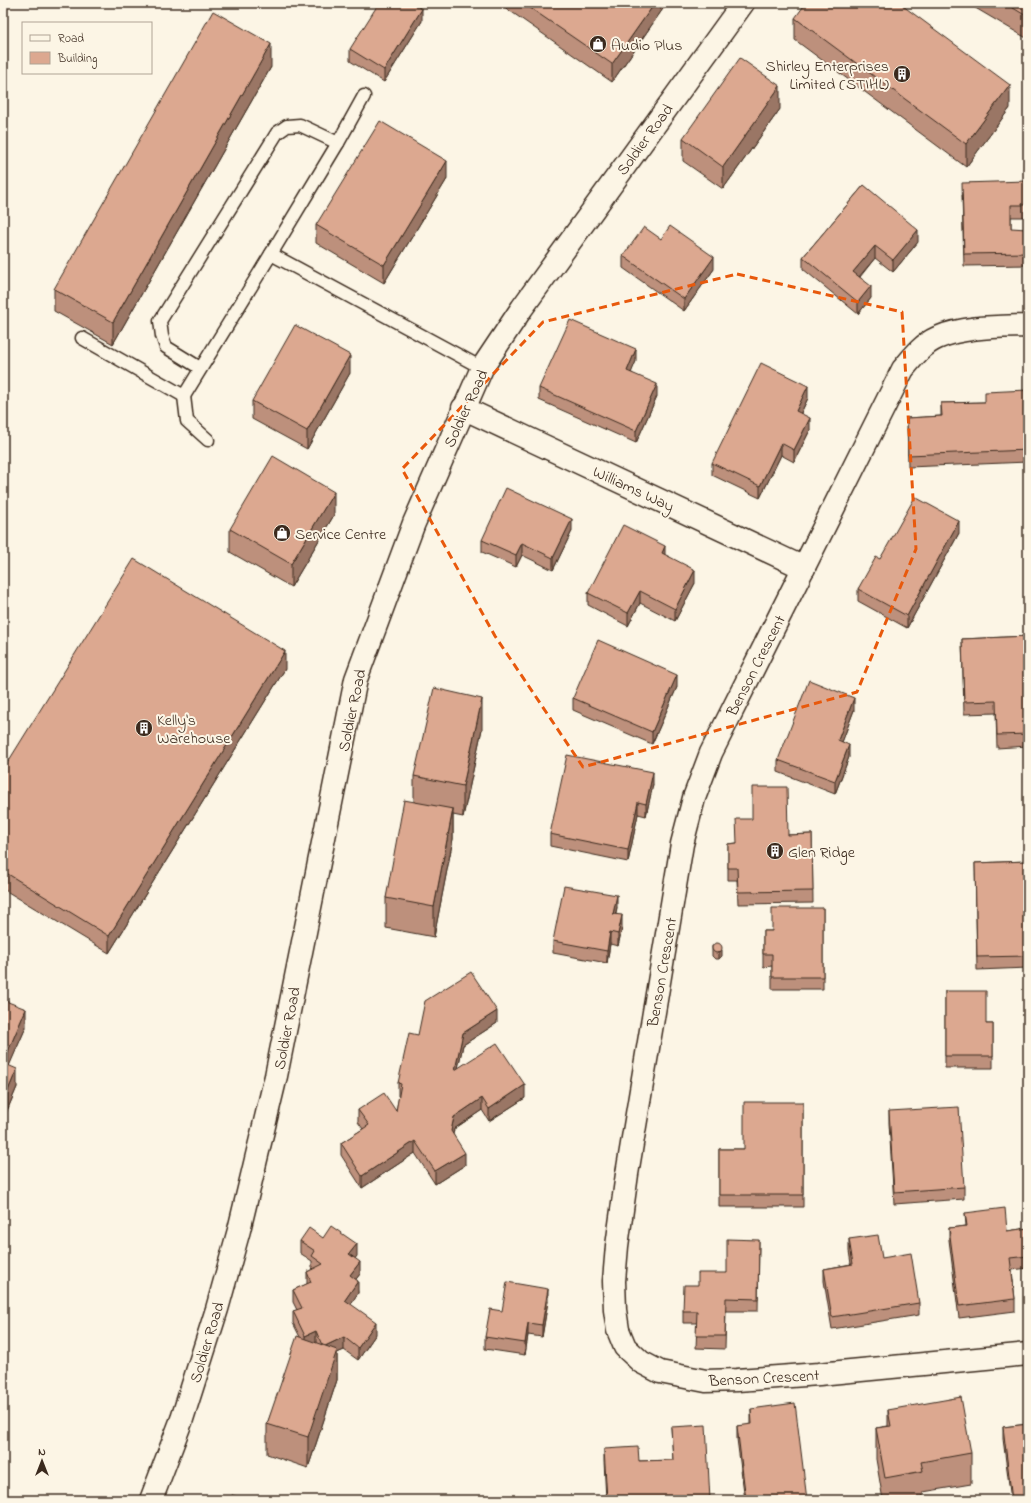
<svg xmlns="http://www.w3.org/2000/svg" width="1031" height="1503" font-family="'Indie Flower',sans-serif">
<rect width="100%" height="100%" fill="#fcf5e5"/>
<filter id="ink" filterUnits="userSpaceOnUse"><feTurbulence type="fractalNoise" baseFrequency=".025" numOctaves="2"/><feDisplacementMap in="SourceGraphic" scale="8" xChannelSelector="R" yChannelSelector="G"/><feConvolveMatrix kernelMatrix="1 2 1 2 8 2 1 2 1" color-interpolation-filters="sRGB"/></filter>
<g filter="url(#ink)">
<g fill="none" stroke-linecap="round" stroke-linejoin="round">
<defs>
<g id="lane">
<polyline points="271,254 482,368"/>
<polyline points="82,338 184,396 271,254 338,143 364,96"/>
<polyline points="200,368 166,347 162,336 160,321 277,133 287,126 300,125 338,143"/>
<polyline points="184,396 187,421 208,440"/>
</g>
<g id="street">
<path d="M1028 326C999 327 964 326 937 338 923 344 913 357 903 369L711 753 694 798 682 844 627 1174 617 1246 614 1281 615 1310 618 1330 625 1347 641 1362 660 1372 706 1381 737 1380 819 1374 1028 1354"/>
<polyline points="463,408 804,568"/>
</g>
<polyline id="secondary" points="151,1500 182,1419 217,1309 239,1230 276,1076 356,679 414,523 482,368 522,308 743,3"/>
</defs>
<use href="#lane" stroke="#3b2a1e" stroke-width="15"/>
<use href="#street" stroke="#3b2a1e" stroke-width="25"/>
<use href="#secondary" stroke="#3b2a1e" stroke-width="25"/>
<use href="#lane" stroke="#fcf5e5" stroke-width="12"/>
<use href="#street" stroke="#fcf5e5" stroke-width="22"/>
<use href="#secondary" stroke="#fcf5e5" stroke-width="22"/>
</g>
<g fill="#bd907c" stroke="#3b2a1e">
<polygon points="503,3 667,3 612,82 503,6"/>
<polygon points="967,3 1028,3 1028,39"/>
<polygon points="795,18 1010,108 966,167 795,40"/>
<polygon points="422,21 384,82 350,61 350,49"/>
<polygon points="271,67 113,344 54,311 54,289"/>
<polygon points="780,109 723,189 683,161 683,138"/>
<polygon points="447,179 384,283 316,243 316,225"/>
<polygon points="1026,181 1027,217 1011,217 1011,228 1028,253 1028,265 964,266 962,195"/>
<polygon points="864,185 918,242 893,272 875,258 860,277 871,298 858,314 803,269 803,257"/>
<polygon points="661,239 714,269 684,311 623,268 623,256"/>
<polygon points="636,361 631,372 657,396 636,443 539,400 539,388"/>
<polygon points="350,373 307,449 252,419 252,401"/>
<polygon points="1028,390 1028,462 908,467 907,418 941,416 941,403 985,402"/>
<polygon points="808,398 801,413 810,430 794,462 781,455 760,498 712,475 712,463"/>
<polygon points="334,515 291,587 230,552 230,529"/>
<polygon points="572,531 553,570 522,555 516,567 482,552 482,540"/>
<polygon points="959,533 907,628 858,601 858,589 880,559"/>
<polygon points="665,555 695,583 675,621 640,603 628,626 588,605 588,593"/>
<polygon points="1028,636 1028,746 997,748 996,713 964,714 962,639"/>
<polygon points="285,669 109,953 3,889 3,770"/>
<polygon points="677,687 652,744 573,710 573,698"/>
<polygon points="854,710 842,742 849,757 835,794 778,772 778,760"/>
<polygon points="482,729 463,817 453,815 453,839 434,937 386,928 386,898 414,802 414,776"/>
<polygon points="653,784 646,816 638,814 628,862 550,846 550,834"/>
<polygon points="812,834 813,903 738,904 737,880 728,880 728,844 737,843 788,835"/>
<polygon points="1028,861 1028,968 977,970 975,863"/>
<polygon points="617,907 616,914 622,928 618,946 610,944 607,963 553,953 553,941"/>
<polygon points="823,908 823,989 772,989 772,966 763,967 763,931 772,931"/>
<polygon points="712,946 722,956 719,959 715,959 712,956"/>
<polygon points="945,991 986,1024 993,1024 993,1068 945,1068"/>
<polygon points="3,1000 26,1027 9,1065 17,1087 6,1113 3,1112"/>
<polygon points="497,1023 463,1045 458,1068 525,1098 489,1121 482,1110 454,1129 453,1134 465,1165 435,1184 415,1153 362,1188 341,1155 341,1143 363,1129 358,1122 358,1110 396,1111 399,1096 398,1096 398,1083 418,1035"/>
<polygon points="803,1102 803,1207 719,1207 719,1149 744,1149"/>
<polygon points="889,1111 964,1187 964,1199 894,1204 889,1123"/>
<polygon points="965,1213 1007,1231 1028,1228 1028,1268 1012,1270 1015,1299 1015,1311 959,1318 949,1240 949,1228 966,1226"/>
<polygon points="323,1238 357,1256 355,1258 360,1274 356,1279 358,1293 350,1304 376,1334 358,1360 344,1350 337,1353 337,1380 308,1468 267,1454 267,1424 300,1337 293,1323 293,1311 297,1310 293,1302 293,1290 307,1284 307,1272 313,1269 312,1268 312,1261 300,1253 300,1241"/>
<polygon points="849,1239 882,1258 919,1303 919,1315 832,1329 824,1281 824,1269 851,1264 849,1251"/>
<polygon points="759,1240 758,1311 726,1311 725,1349 696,1348 697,1323 683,1323 683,1311 698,1285 727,1273"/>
<polygon points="548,1301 542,1337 528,1335 525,1355 485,1349 485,1337 502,1311"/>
<polygon points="751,1409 807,1500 745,1500 737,1439 737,1426 751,1425"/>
<polygon points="888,1410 971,1453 971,1484 923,1492 923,1500 883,1500 876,1459 876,1428 888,1426"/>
<polygon points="1028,1424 1028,1500 1011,1500 1003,1439 1003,1427"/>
<polygon points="671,1427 710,1500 606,1500 604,1461 604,1449 639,1461 673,1460"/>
</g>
<g fill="#9a7665" stroke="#3b2a1e">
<polygon points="655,3 667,3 612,82 612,64"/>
<polygon points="422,9 422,21 384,82 384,70"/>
<polygon points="271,44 271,67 113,344 113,322"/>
<polygon points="1010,85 1010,108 966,167 966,144"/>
<polygon points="780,86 780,109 723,189 723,167"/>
<polygon points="447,161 447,179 384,283 384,265"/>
<polygon points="918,230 918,242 893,272 893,260"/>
<polygon points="875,246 875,258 853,284 853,272"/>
<polygon points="714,257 714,269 684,311 684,299"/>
<polygon points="871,286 871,298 858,314 858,302"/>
<polygon points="636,349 636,361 627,383 627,371"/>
<polygon points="350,355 350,373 307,449 307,431"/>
<polygon points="657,384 657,396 636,443 636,431"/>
<polygon points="808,386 808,398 796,423 796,411"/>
<polygon points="810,418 810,430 794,462 794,450"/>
<polygon points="781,443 781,455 760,498 760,486"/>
<polygon points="334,492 334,515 291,587 291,564"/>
<polygon points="572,519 572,531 553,570 553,558"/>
<polygon points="959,521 959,533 907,628 907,616"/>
<polygon points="522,543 522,555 516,567 516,555"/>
<polygon points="665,546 665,558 662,553"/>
<polygon points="695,570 695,583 675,621 675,609"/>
<polygon points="640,591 640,603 628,626 628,613"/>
<polygon points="285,651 285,669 109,953 109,936"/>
<polygon points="677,675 677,687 652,744 652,732"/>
<polygon points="854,698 854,710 838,753 838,740"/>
<polygon points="482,699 482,729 463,817 463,786"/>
<polygon points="849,745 849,757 835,794 835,781"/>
<polygon points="653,772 653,784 646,816 646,804"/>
<polygon points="638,802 638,814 628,862 628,850"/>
<polygon points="453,809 453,839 434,937 434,907"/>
<polygon points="617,895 617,907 613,926 613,914"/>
<polygon points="622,915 622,928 618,946 618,934"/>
<polygon points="610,932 610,944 607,963 607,951"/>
<polygon points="722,950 722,956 719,959 719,953"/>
<polygon points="26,1009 26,1027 3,1080 3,1063"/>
<polygon points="497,1011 497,1023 463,1045 455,1082 455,1070 463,1033"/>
<polygon points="17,1069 17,1087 6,1113 6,1095"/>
<polygon points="525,1085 525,1098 489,1121 489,1109"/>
<polygon points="482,1098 482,1110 454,1129 451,1143 451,1131 454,1117"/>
<polygon points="415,1141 415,1153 362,1188 362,1176"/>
<polygon points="465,1153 465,1165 435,1184 435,1171"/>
<polygon points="357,1244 357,1256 349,1267 349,1254"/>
<polygon points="360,1262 360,1274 350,1287 350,1275"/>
<polygon points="358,1281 358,1293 345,1313 345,1300"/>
<polygon points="548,1289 548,1301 542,1337 542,1325"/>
<polygon points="376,1322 376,1334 358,1360 358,1348"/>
<polygon points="528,1323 528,1335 525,1355 525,1343"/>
<polygon points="316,1331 316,1344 305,1349 305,1336"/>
<polygon points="344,1337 344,1350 337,1353 337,1380 308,1468 308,1437 323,1347"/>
</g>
<g fill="#dca890" stroke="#3b2a1e">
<polygon points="379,3 411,3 422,9 384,70 350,49"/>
<polygon points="523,3 655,3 612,64"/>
<polygon points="806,3 899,3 1010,85 966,144 795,18"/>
<polygon points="1005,3 1028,3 1028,17"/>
<polygon points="213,11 271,44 113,322 54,289"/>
<polygon points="740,58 780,86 723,167 683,138"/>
<polygon points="380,121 447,161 384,265 316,225"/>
<polygon points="1026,181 1027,205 1011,205 1011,228 1027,229 1028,253 964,254 962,183"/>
<polygon points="864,185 918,230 893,260 875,246 853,272 871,286 858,302 803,257"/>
<polygon points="670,226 714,257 684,299 623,256 644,227 661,239"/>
<polygon points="570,320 636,349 627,371 657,384 636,431 539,388"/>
<polygon points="295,325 350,355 307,431 252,401"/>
<polygon points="761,363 808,386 796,411 810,418 794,450 781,443 760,486 712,463"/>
<polygon points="1028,390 1028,450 908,455 907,418 942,416 941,403 985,402 985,392"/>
<polygon points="273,456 334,492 291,564 230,529"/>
<polygon points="506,488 572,519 553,558 522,543 516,555 482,540"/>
<polygon points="915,497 959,521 907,616 858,589 876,557 880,559"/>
<polygon points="623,525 665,546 662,553 695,570 675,609 640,591 628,613 588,593"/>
<polygon points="134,559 285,651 109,936 3,871 3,770"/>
<polygon points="1028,636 1028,734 997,735 996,701 964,702 962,639"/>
<polygon points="598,640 677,675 652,732 573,698"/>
<polygon points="809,680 854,698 838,740 849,745 835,781 778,760"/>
<polygon points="434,688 482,699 463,786 414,776"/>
<polygon points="567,755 653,772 646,804 638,802 628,850 550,834"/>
<polygon points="752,787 787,787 788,835 812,834 813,891 738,892 737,868 728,868 728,844 737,843 736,819 752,819"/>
<polygon points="404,800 453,809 434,907 386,898"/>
<polygon points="1028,861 1028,956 977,957 975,863"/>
<polygon points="564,886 617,895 613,914 622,915 618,934 610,932 607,951 553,941"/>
<polygon points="772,908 823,908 823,977 772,977 772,954 763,954 763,931 772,931"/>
<circle cx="717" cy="948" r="5"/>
<polygon points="471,972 497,1011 463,1033 455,1070 497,1043 525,1085 489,1109 482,1098 454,1117 451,1131 465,1153 435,1171 415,1141 362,1176 341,1143 369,1125 358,1110 384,1093 396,1111 401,1084 398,1083 409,1033 418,1035 425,1001"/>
<polygon points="945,991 986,991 986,1024 993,1024 993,1056 945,1056"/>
<polygon points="3,1000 26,1009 3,1063 17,1069 6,1095 3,1094"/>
<polygon points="744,1102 803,1102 803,1195 719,1195 719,1149 744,1149"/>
<polygon points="959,1107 964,1187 894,1192 889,1111"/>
<polygon points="1005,1208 1007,1231 1028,1228 1028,1256 1010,1258 1015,1299 959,1306 949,1228 967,1226 965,1213"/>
<polygon points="331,1226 357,1244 349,1254 360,1262 350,1275 358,1281 345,1300 376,1322 358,1348 344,1337 325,1346 322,1345 316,1331 305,1336 293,1311 302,1308 293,1290 311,1282 307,1272 323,1264 312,1256 315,1251 300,1241 309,1228 323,1238"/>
<polygon points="878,1235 882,1258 911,1253 919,1303 832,1317 824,1269 853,1264 849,1239"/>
<polygon points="727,1239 759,1240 758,1299 726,1298 725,1336 696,1336 697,1311 683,1311 684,1285 698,1285 698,1273 727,1273"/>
<polygon points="507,1282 548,1289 542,1325 528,1323 525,1343 485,1337 490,1309 502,1311"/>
<polygon points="297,1336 337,1350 308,1437 267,1424"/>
<polygon points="961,1397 971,1453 921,1462 923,1471 885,1478 876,1428 891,1426 888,1410"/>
<polygon points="795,1403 807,1500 746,1500 737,1426 752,1424 751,1409"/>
<polygon points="1028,1424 1028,1498 1012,1500 1003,1427"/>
<polygon points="706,1425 710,1500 607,1500 604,1449 638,1447 639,1461 673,1460 671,1427"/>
<polygon points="232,1495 246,1500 230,1500"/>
</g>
</g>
<path fill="none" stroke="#e8590c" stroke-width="3" stroke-dasharray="8 5" stroke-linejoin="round" d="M737 274 902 312 916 549 857 692 583 767 495 636 402 469 543 322Z"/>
<defs>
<symbol id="shop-disc" viewBox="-11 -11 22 22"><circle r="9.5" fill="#3b2a1e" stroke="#fcf5e5"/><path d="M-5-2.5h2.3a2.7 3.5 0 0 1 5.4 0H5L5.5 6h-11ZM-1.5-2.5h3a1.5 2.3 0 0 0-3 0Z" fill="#fff"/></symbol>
<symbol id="building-disc" viewBox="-11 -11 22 22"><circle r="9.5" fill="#3b2a1e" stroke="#fcf5e5"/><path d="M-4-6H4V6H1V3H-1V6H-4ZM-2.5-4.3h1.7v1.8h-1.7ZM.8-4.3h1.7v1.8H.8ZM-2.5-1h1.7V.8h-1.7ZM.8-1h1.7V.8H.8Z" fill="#fff"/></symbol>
</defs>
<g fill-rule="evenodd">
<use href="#shop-disc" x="588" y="34" width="20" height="20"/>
<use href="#building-disc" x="892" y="64" width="20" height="20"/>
<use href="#shop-disc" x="272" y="523" width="20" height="20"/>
<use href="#building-disc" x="134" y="718" width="20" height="20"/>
<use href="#building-disc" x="765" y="841" width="20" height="20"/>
</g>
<g text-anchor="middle" stroke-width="4" stroke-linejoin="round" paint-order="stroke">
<g font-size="16" fill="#3b2a1e" stroke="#fcf5e5" text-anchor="start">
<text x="611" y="50">Audio Plus</text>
<text x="889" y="71" text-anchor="end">Shirley Enterprises<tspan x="889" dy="18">Limited (STIHL)</tspan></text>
<text x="295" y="539">Service Centre</text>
<text x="157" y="725">Kelly's<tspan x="157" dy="18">Warehouse</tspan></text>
<text x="788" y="857">Glen Ridge</text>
</g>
<g font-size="16" fill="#3b2a1e" stroke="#fcf5e5">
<text transform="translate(644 139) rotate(-54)" y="6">Soldier Road</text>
<text transform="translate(465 408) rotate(-65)" y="6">Soldier Road</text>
<text transform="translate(634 488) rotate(25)" y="6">Williams Way</text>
<text transform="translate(755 665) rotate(-63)" y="6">Benson Crescent</text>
<text transform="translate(351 710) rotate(-78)" y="6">Soldier Road</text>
<text transform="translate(661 972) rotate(-80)" y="6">Benson Crescent</text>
<text transform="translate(286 1028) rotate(-79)" y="6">Soldier Road</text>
<text transform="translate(206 1342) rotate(-73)" y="6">Soldier Road</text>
<text transform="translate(764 1377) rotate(-3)" y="6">Benson Crescent</text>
</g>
</g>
<rect width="1031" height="1503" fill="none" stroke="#fcf5e5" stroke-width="16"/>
<rect x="8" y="8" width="1015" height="1487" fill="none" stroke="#3b2a1e" stroke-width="1.5" filter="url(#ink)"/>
<rect x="22" y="22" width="130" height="52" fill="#fcf5e5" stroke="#afa495"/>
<rect x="30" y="35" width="20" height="6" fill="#fcf5e5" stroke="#afa495"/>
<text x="58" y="42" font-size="12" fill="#3b2a1e">Road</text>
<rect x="30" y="52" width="20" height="12" fill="#dca890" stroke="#afa495"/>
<text x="58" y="62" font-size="12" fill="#3b2a1e">Building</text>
<g transform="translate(42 1461)" stroke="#fcf5e5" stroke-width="3" paint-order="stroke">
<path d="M0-3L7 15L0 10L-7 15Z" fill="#3b2a1e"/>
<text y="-6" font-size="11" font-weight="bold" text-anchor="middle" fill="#3b2a1e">N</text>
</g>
</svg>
